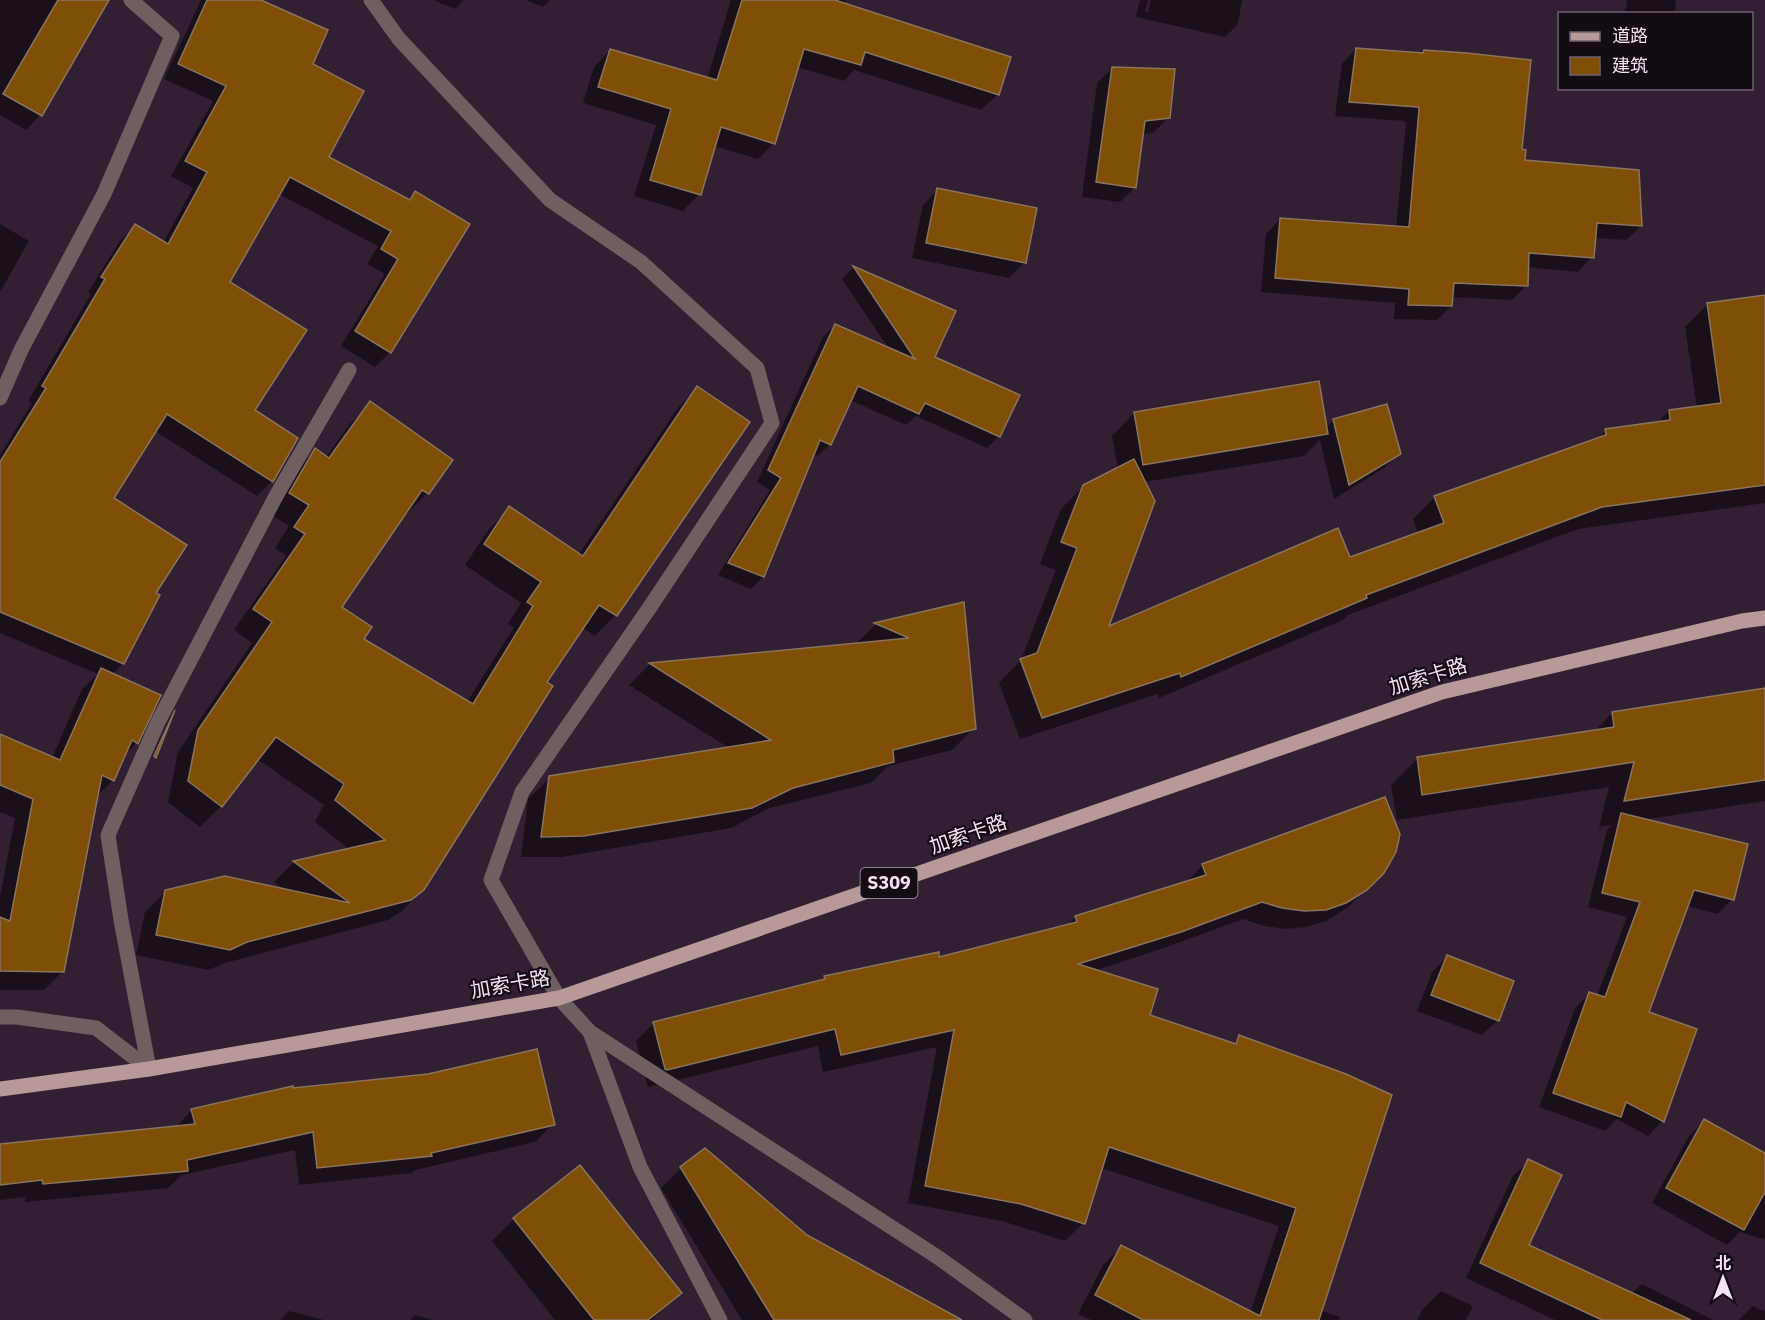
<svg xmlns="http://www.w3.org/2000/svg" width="1765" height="1320" font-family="'IBM Plex Sans','Noto Sans SC',sans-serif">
<rect width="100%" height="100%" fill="#321f31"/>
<g fill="#0007">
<polygon points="0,0 105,0 40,115 26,130 0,115"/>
<polygon points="201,0 258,0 311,65 327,158 408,200 415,193 390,352 375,367 341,346 385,274 367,264 378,246 279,194 228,283 253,411 272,481 257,496 155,431 112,498 153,593 123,663 112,675 159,696 136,743 124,756 113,780 96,797 63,971 44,990 0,990 0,897 15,818 0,812 0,736 52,758 82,689 98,674 0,633 0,455 32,403 28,401 91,294 88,292 120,241 135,226 163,243 193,188 171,176 213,101 164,79"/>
<polygon points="433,0 464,0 455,9"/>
<polygon points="526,0 550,0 543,7"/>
<polygon points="731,0 846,0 844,4 998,94 981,110 854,70 844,81 797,67 774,143 758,159 714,146 699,194 683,211 634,196 656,125 583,103 594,67 610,50 707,79"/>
<polygon points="1140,0 1148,0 1145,12 1148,12 1151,0 1242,0 1238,24 1225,37 1136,17"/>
<polygon points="1627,0 1676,0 1675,14 1625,14"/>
<polygon points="1356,49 1422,54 1424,52 1520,151 1524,161 1641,226 1626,240 1594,238 1592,257 1578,272 1527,267 1527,285 1512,300 1451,297 1451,306 1437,320 1394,319 1395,303 1261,292 1266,234 1280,219 1396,228 1406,124 1404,121 1335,116 1342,64"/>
<polygon points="1113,68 1169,117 1153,133 1142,134 1135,187 1120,202 1082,197 1097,83"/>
<polygon points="938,190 1025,262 1009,278 912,258 923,205"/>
<polygon points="0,224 29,241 0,292"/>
<polygon points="854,267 954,311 933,358 999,436 987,448 916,416 906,425 850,400 830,444 818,456 813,454 763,577 751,589 718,575 770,490 757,482 823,337 835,325 889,349 842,279"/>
<polygon points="1765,297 1765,503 1578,529 1348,615 1343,620 1159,698 1157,694 1020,739 999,683 1021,660 1056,570 1040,564 1061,509 1084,486 1118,469 1112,436 1134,413 1326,428 1334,420 1399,453 1384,468 1334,499 1320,440 1304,456 1144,482 1107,628 1349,559 1418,534 1413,519 1435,497 1597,440 1606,430 1657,423 1669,411 1697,408 1685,327 1707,305"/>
<polygon points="697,388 748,423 615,615 595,636 582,627 544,682 423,889 402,911 388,920 225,963 208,970 136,955 145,912 166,891 286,891 274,882 294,862 350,850 315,822 324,805 257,759 221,806 200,827 168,802 178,752 252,643 234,630 286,556 275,548 289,526 270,514 295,471 315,450 326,457 350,424 371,403 451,461 427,493 407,514 405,512 340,608 362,639 467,702 514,627 508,624 521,603 465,565 489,529 510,508 579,554 677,409"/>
<polygon points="963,604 974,728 952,750 888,766 871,783 770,808 731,828 562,857 521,857 528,799 550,778 729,748 629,685 650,664 855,645 875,625"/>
<polygon points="1765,690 1765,801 1642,820 1732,899 1718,914 1687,906 1647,1013 1695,1030 1662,1121 1648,1136 1617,1119 1605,1131 1539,1107 1575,1008 1590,993 1597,996 1627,917 1588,907 1607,830 1612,825 1599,827 1609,787 1397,820 1391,785 1417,759 1594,732 1612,713"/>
<polygon points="1203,865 1383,872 1347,908 1326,921 1306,927 1285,929 1264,926 1243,919 1161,949 1094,971 1148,1016 1232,1045 1240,1037 1345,1075 1320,1310 1340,1317 1339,1320 1091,1320 1078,1314 1103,1265 1121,1247 1250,1313 1279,1226 1101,1168 1083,1223 1065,1241 1002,1221 908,1203 937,1047 823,1072 818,1046 648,1087 636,1041 654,1023 821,982 825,978 938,958 1067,926 1076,917 1185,883"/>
<polygon points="1447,957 1498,1020 1482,1035 1417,1011 1432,972"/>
<polygon points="292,1090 553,1124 535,1142 415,1170 412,1173 299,1185 295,1150 182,1175 168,1188 25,1202 25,1197 0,1200 0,1146 175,1128 192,1110"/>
<polygon points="1704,1121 1765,1154 1765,1240 1740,1232 1727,1245 1652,1203 1689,1136"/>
<polygon points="1529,1161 1527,1246 1631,1294 1642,1284 1713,1320 1555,1320 1466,1278 1513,1176"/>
<polygon points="681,1168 806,1236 959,1320 742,1320 661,1188"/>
<polygon points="514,1219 680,1293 652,1320 555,1320 492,1241"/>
<polygon points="1441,1291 1473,1306 1466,1320 1417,1320 1423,1309"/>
<polygon points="1753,1306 1765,1312 1765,1320 1739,1320"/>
<polygon points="289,1311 324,1320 280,1320"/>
<polygon points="415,1315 433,1320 410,1320"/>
</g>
<g fill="#7f4e07" stroke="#8a745e" stroke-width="1.5">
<polygon points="58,0 109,0 42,116 3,94"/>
<polygon points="207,0 261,0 328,30 313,64 364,91 329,157 410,200 415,191 470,224 391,353 355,331 398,259 381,249 391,231 290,177 230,282 307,330 255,410 298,438 273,482 167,414 114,498 187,545 156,593 160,595 124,664 0,612 0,462 46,388 42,386 105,279 101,277 135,224 168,244 207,172 185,161 226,86 178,64"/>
<polygon points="742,0 835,0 1011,57 999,95 865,52 861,65 804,49 775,144 721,127 701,195 650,180 671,109 598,87 610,49 717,80"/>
<polygon points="1356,48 1423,53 1424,50 1467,53 1531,60 1522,149 1526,150 1525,160 1639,170 1642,226 1597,223 1594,258 1529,253 1528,286 1454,283 1452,306 1408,305 1409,289 1275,278 1280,218 1409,227 1419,109 1418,107 1349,102"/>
<polygon points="1112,67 1175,69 1170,118 1145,121 1136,188 1096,182"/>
<polygon points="937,188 1037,208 1026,263 926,243"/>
<polygon points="853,266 956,311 935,357 1020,395 1000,437 925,403 919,414 858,386 831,445 820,440 764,577 728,563 781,478 768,470 835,324 915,359"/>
<polygon points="1765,295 1765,485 1602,507 1366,595 1367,598 1181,677 1180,673 1042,718 1020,659 1037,653 1077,548 1061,542 1083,485 1134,459 1155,501 1109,626 1338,528 1350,557 1444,523 1434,496 1606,435 1605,429 1670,420 1669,410 1721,403 1707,303"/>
<polygon points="1319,381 1328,434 1143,465 1134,412"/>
<polygon points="697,386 750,422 617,616 599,605 547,682 553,686 424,890 411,900 247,942 230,950 156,935 165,890 225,876 350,903 293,861 385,840 335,800 344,784 276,737 222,807 188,781 198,730 272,622 253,609 305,534 294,527 309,505 289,493 315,448 329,458 370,401 453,460 429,494 422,490 342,607 372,627 364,639 473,704 533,606 527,602 541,582 484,544 509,506 583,556"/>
<polygon points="1387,404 1401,454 1349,485 1333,419"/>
<polygon points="964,602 976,729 893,750 894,762 793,788 752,808 584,836 541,837 549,776 771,740 649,663 909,638 874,623"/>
<polygon points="101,668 161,695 138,744 132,740 114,781 102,775 64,972 0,971 0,917 10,921 33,799 0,785 0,734 60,760"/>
<polygon points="1765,688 1765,780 1624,801 1634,762 1422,795 1417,757 1614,727 1612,712"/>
<polygon points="175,710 156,758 154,756"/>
<polygon points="1385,797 1400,834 1396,852 1384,873 1367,890 1346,903 1326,910 1304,911 1282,908 1262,902 1181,932 1078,964 1158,989 1150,1015 1236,1044 1239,1035 1346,1074 1392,1095 1319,1320 1143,1320 1095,1295 1121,1245 1260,1316 1296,1208 1109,1147 1085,1224 1021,1204 925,1186 954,1030 841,1055 835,1029 667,1070 665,1069 653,1022 825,979 824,976 939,952 939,957 1077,922 1075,916 1206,875 1202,864"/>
<polygon points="1621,813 1748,844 1734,900 1694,890 1649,1012 1697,1029 1664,1122 1626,1102 1621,1117 1553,1093 1589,992 1605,997 1640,902 1602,893"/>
<polygon points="1447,955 1514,981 1499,1021 1431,995"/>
<polygon points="537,1049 555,1125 431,1153 432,1156 317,1168 313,1132 187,1160 188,1171 43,1184 42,1180 0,1185 0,1144 195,1124 191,1109 293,1086 293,1088 428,1074"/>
<polygon points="1704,1119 1765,1153 1765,1192 1744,1230 1666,1188"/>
<polygon points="705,1148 807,1235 962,1320 774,1320 680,1167"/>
<polygon points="1528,1159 1562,1175 1529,1245 1691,1320 1602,1320 1480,1263"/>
<polygon points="580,1165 682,1293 648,1320 594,1320 513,1218"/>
</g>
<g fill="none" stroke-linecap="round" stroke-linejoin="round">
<g stroke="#6e6060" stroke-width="15">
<polyline points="371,0 399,39 550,200 641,262 757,368 772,423 650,607 522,792 491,880 559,998 590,1032 939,1258 1025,1320"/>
<polyline points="0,398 21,350 104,194 172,36 131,0"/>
<polyline points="590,1032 640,1167 720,1320"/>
<polyline points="149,1069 121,920 108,835 158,722 276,496 349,370"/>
</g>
<polyline stroke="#6e6060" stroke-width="15" points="0,1017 17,1017 96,1028 149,1069"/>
<polyline stroke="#b79999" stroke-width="15" points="0,1089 149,1069 559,998 1442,692 1742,621 1765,618"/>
</g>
<g text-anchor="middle" stroke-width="4.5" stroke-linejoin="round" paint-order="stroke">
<rect fill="#140c14" stroke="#afa3ae" stroke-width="1.5" x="860.5" y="868" width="57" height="30" rx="4.5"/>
<g font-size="18" font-weight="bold" fill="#f1e4f0">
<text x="889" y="889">S309</text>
</g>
<g font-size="20" fill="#f1e4f0" stroke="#140c14">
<text transform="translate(1428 676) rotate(-17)" y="7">加索卡路</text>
<text transform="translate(968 834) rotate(-19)" y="7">加索卡路</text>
<text transform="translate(510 984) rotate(-10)" y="7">加索卡路</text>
</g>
</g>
<rect x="1558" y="12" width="195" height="78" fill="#140c14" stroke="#6c626c" stroke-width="1.5"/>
<rect x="1570" y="32" width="30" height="9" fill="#b79999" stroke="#6c626c" stroke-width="1.5"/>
<text x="1612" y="42" font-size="18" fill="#f1e4f0">道路</text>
<rect x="1570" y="57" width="30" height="18" fill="#7f4e07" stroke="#6c626c" stroke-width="1.5"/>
<text x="1612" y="72" font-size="18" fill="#f1e4f0">建筑</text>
<g transform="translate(1723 1278)" stroke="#140c14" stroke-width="4.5" paint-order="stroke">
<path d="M0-4.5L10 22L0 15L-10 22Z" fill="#f1e4f0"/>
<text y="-9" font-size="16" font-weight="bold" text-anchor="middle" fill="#f1e4f0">北</text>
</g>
</svg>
